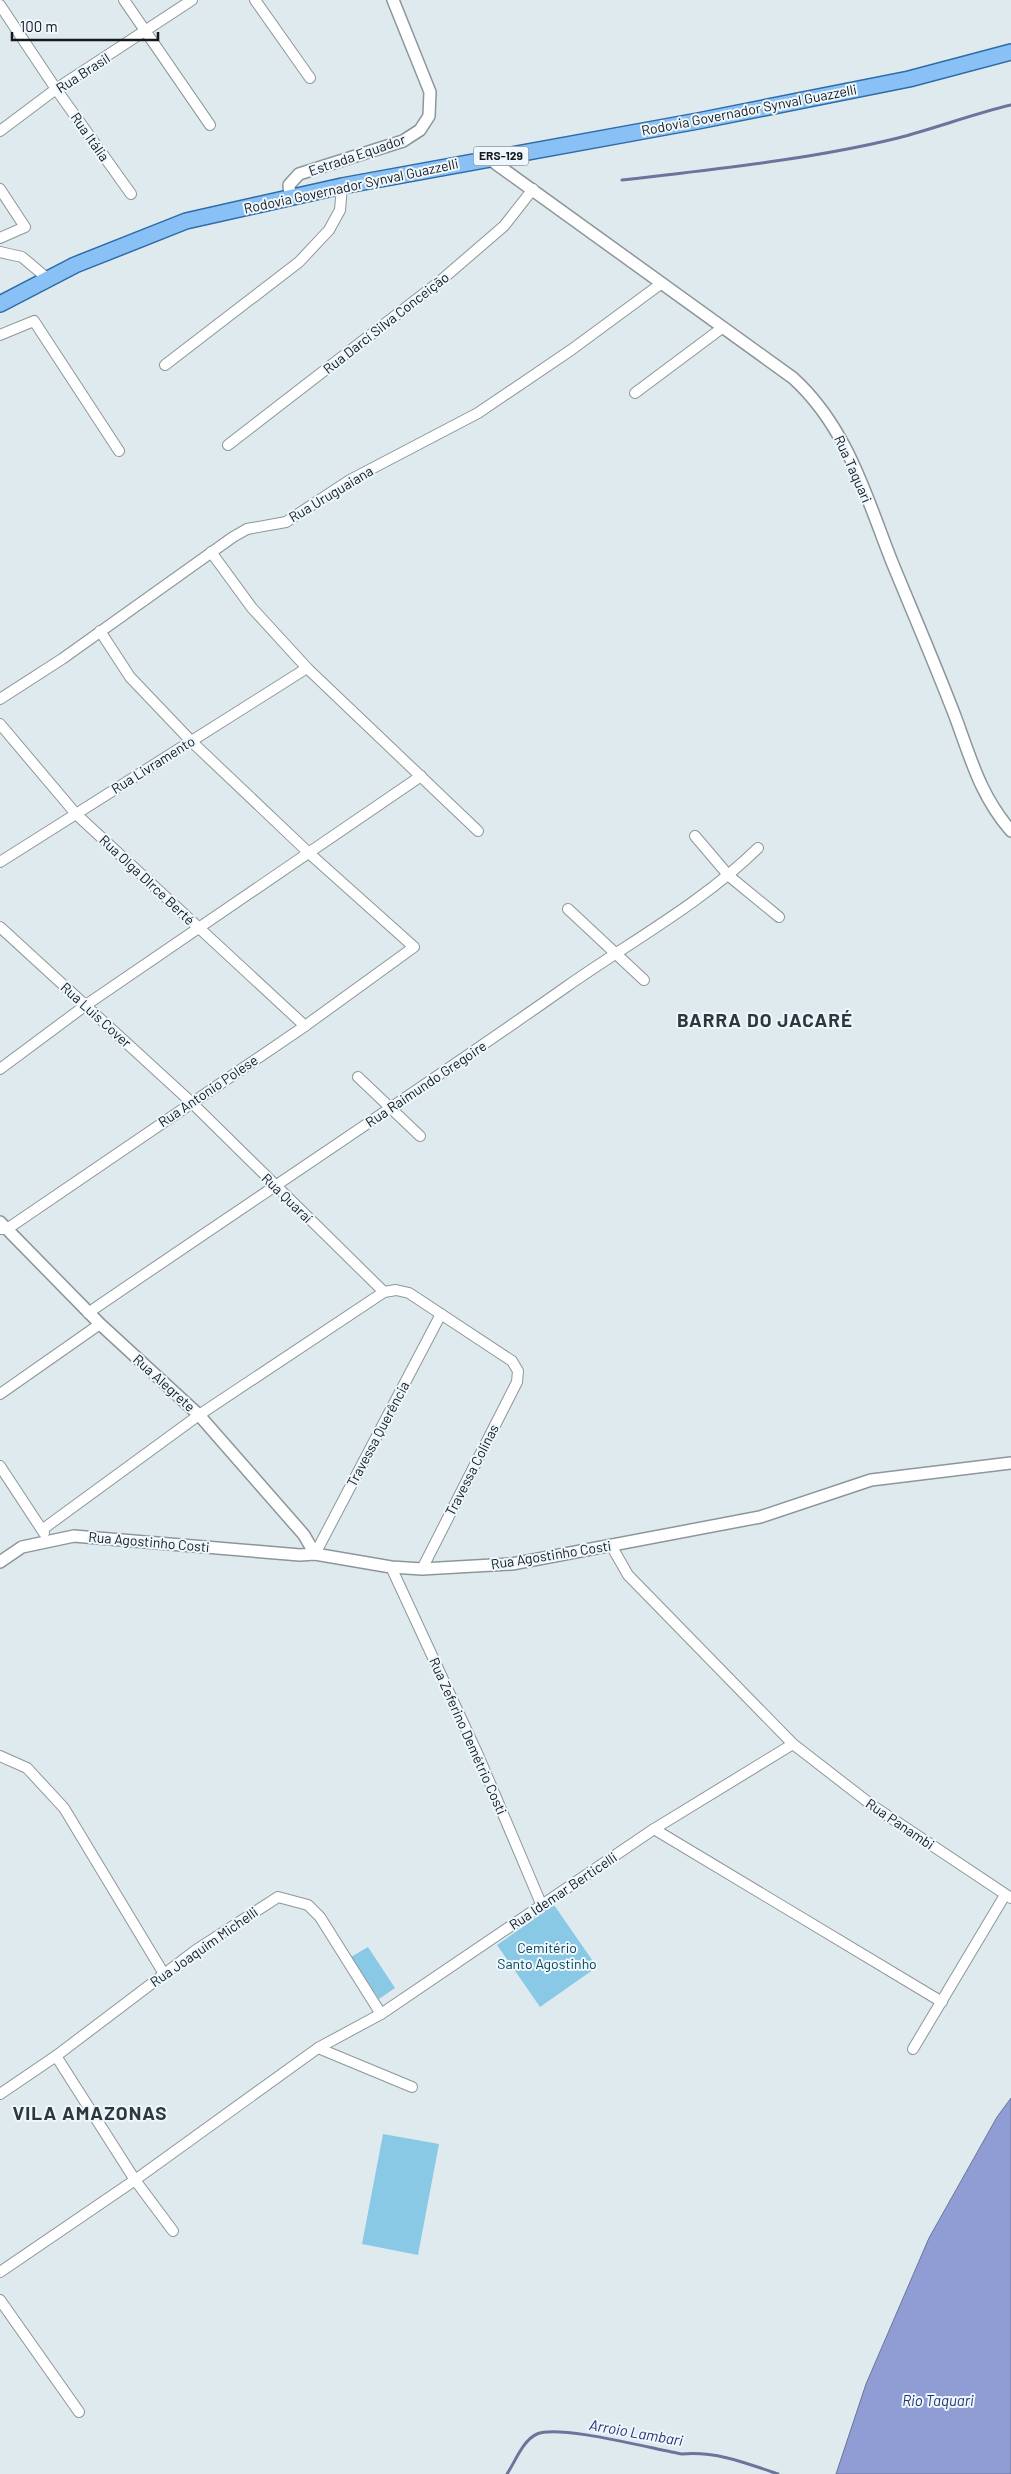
<svg xmlns="http://www.w3.org/2000/svg" width="1011" height="2474" font-family="Barlow,sans-serif">
<rect width="100%" height="100%" fill="#dfeaef"/>
<g fill="#89c9e5">
<polygon points="554,1905 597,1967 540,2007 497,1945"/>
<polygon points="368,1947 395,1988 379,1999 351,1957"/>
<polygon points="383,2134 439,2144 418,2255 362,2244"/>
</g>
<polygon fill="#8f9dd4" stroke="#6a759c" points="1011,2098 1011,2474 836,2474 866,2384 929,2238 997,2117"/>
<g fill="none" stroke-linecap="round" stroke-linejoin="round">
<g stroke="#6a759c" stroke-width="3">
<path d="M622 180C714 169 808 160 898 138 936 128 973 114 1011 105"/>
<path d="M507 2474C515 2462 523 2440 537 2434 559 2424 653 2449 682 2454 716 2451 746 2463 778 2474"/>
</g>
<defs>
<g id="minor">
<polyline points="124,0 210,125"/>
<polyline points="255,0 310,78"/>
<polyline points="0,5 56,89 131,194"/>
<polyline points="0,131 56,89 192,0"/>
<polyline points="0,189 25,227 0,238"/>
<polyline points="0,252 22,257 48,279"/>
<polyline points="0,335 34,321 119,451"/>
<polyline points="165,365 299,262 329,230 340,210 342,186"/>
<polyline points="635,393 722,328"/>
<polyline points="228,445 439,282 504,226 533,189"/>
<polyline points="211,552 252,608 307,668 478,831"/>
<polyline points="0,699 62,659 233,537 247,529 286,522 350,480 478,413 571,350 662,283"/>
<polyline points="0,724 76,814 305,1026"/>
<polyline points="695,836 729,876 779,917"/>
<polyline points="0,862 307,668"/>
<polyline points="568,909 644,980"/>
<polyline points="0,927 191,1102 384,1292"/>
<polyline points="0,1069 86,1005 421,776"/>
<polyline points="358,1077 420,1136"/>
<polyline points="1,1229 7,1229 305,1026 414,947 310,854 191,741 130,677 100,631"/>
<path d="M88 1313C247 1204 408 1098 566 987 630 942 702 903 758 848"/>
<polyline points="0,1394 100,1324"/>
<polyline points="0,1466 44,1533"/>
<polyline points="43,1529 199,1415 384,1292 396,1290 409,1293 512,1361 518,1371 517,1382 422,1569"/>
<polyline points="612,1547 628,1575 793,1744 873,1806 1011,1898"/>
<polyline points="315,1554 441,1314"/>
<polyline points="391,1567 478,1755 542,1906"/>
<polyline points="0,1756 27,1768 64,1808 164,1974"/>
<polyline points="654,1829 942,2002"/>
<polyline points="318,2048 412,2087"/>
<polyline points="913,2049 1005,1895"/>
<polyline points="56,2056 135,2180 173,2231"/>
<polyline points="0,2094 56,2056 196,1950 278,1897 308,1905 320,1917 381,2014"/>
<polyline points="0,2272 135,2180 318,2048 381,2014 654,1829 793,1744"/>
<polyline points="0,2300 79,2412"/>
</g>
<g id="tertiary">
<path d="M488 158 793 378C847 427 866 496 892 562 913 613 935 664 955 716 971 759 980 795 1011 831"/>
<polyline points="290,197 289,185 299,174 403,141 420,130 429,116 430,92 393,0"/>
<polyline points="0,1222 100,1324 199,1415 304,1535 315,1554"/>
<polyline points="0,1562 22,1547 74,1536 300,1555 315,1554 391,1567 422,1569 512,1564 760,1517 871,1480 1011,1463"/>
</g>
<polyline id="primary" points="0,304 75,265 186,221 342,186 698,121 909,79 1011,52"/>
</defs>
<use href="#minor" stroke="#8c969b" stroke-width="12"/>
<use href="#tertiary" stroke="#8c969b" stroke-width="14"/>
<use href="#primary" stroke="#2d6ca6" stroke-width="18"/>
<use href="#minor" stroke="#fff" stroke-width="10"/>
<use href="#tertiary" stroke="#fff" stroke-width="11"/>
<use href="#primary" stroke="#89c1f7" stroke-width="15"/>
</g>
<g text-anchor="middle" stroke-width="4" stroke-linejoin="round" paint-order="stroke">
<rect fill="#edf7fd" stroke="#565c5f" stroke-width="1" x="473.5" y="146.5" width="55" height="19" rx="4"/>
<g font-size="12" font-weight="bold" fill="#15191b">
<text x="501" y="160">ERS-129</text>
</g>
<g font-size="14" fill="#15191b" stroke="#edf7fd">
<text transform="translate(83 73) rotate(-33)" y="5">Rua Brasil</text>
<text transform="translate(749 110) rotate(-11)" y="5">Rodovia Governador Synval Guazzelli</text>
<text transform="translate(90 137) rotate(55)" y="5">Rua Itália</text>
<text transform="translate(357 155) rotate(-19)" y="5">Estrada Equador</text>
<text transform="translate(351 186) rotate(-12)" y="5">Rodovia Governador Synval Guazzelli</text>
<text transform="translate(386 323) rotate(-38)" y="5">Rua Darcí Silva Conceição</text>
<text transform="translate(853 469) rotate(66)" y="5">Rua Taquari</text>
<text transform="translate(331 494) rotate(-31)" y="5">Rua Uruguaiana</text>
<text transform="translate(153 765) rotate(-32)" y="5">Rua Livramento</text>
<text transform="translate(147 880) rotate(43)" y="5">Rua Olga DIrce Berté</text>
<text transform="translate(96 1015) rotate(42)" y="5">Rua Luis Cover</text>
<text transform="translate(426 1084) rotate(-34)" y="5">Rua Raimundo Gregoire</text>
<text transform="translate(208 1091) rotate(-34)" y="5">Rua Antonio Polese</text>
<text transform="translate(287 1198) rotate(44)" y="5">Rua Quaraí</text>
<text transform="translate(164 1383) rotate(42)" y="5">Rua Alegrete</text>
<text transform="translate(378 1434) rotate(-62)" y="5">Travessa Querência</text>
<text transform="translate(472 1470) rotate(-63)" y="5">Travessa Colinas</text>
<text transform="translate(149 1542) rotate(5)" y="5">Rua Agostinho Costi</text>
<text transform="translate(551 1555) rotate(-9)" y="5">Rua Agostinho Costi</text>
<text transform="translate(468 1736) rotate(66)" y="5">Rua Zeferino Demétrio Costi</text>
<text transform="translate(900 1824) rotate(34)" y="5">Rua Panambi</text>
<text transform="translate(563 1891) rotate(-34)" y="5">Rua Idemar Berticelli</text>
<text transform="translate(204 1947) rotate(-35)" y="5">Rua Joaquim Michelli</text>
</g>
<g font-size="14" fill="#003e53" stroke="#edf7fd">
<text x="547" y="1953">Cemitério<tspan x="547" dy="16">Santo Agostinho</tspan></text>
</g>
<g font-size="15" font-style="italic" fill="#283272" stroke="#edf7fd">
<text x="938" y="2406">Rio Taquari</text>
<text transform="translate(636 2433) rotate(10)" y="5">Arroio Lambari</text>
</g>
<g font-size="19" font-weight="bold" letter-spacing="1" fill="#2e373b" stroke="#edf7fd">
<text x="765" y="1027">BARRA DO JACARÉ</text>
<text x="90" y="2120">VILA AMAZONAS</text>
</g>
</g>
<path d="M12 32v8h146v-8" fill="none" stroke="#15191b" stroke-width="2.5"/>
<text x="20" y="32" font-size="15" fill="#15191b" stroke="#edf7fd" stroke-width="4" paint-order="stroke">100 m</text>
</svg>
